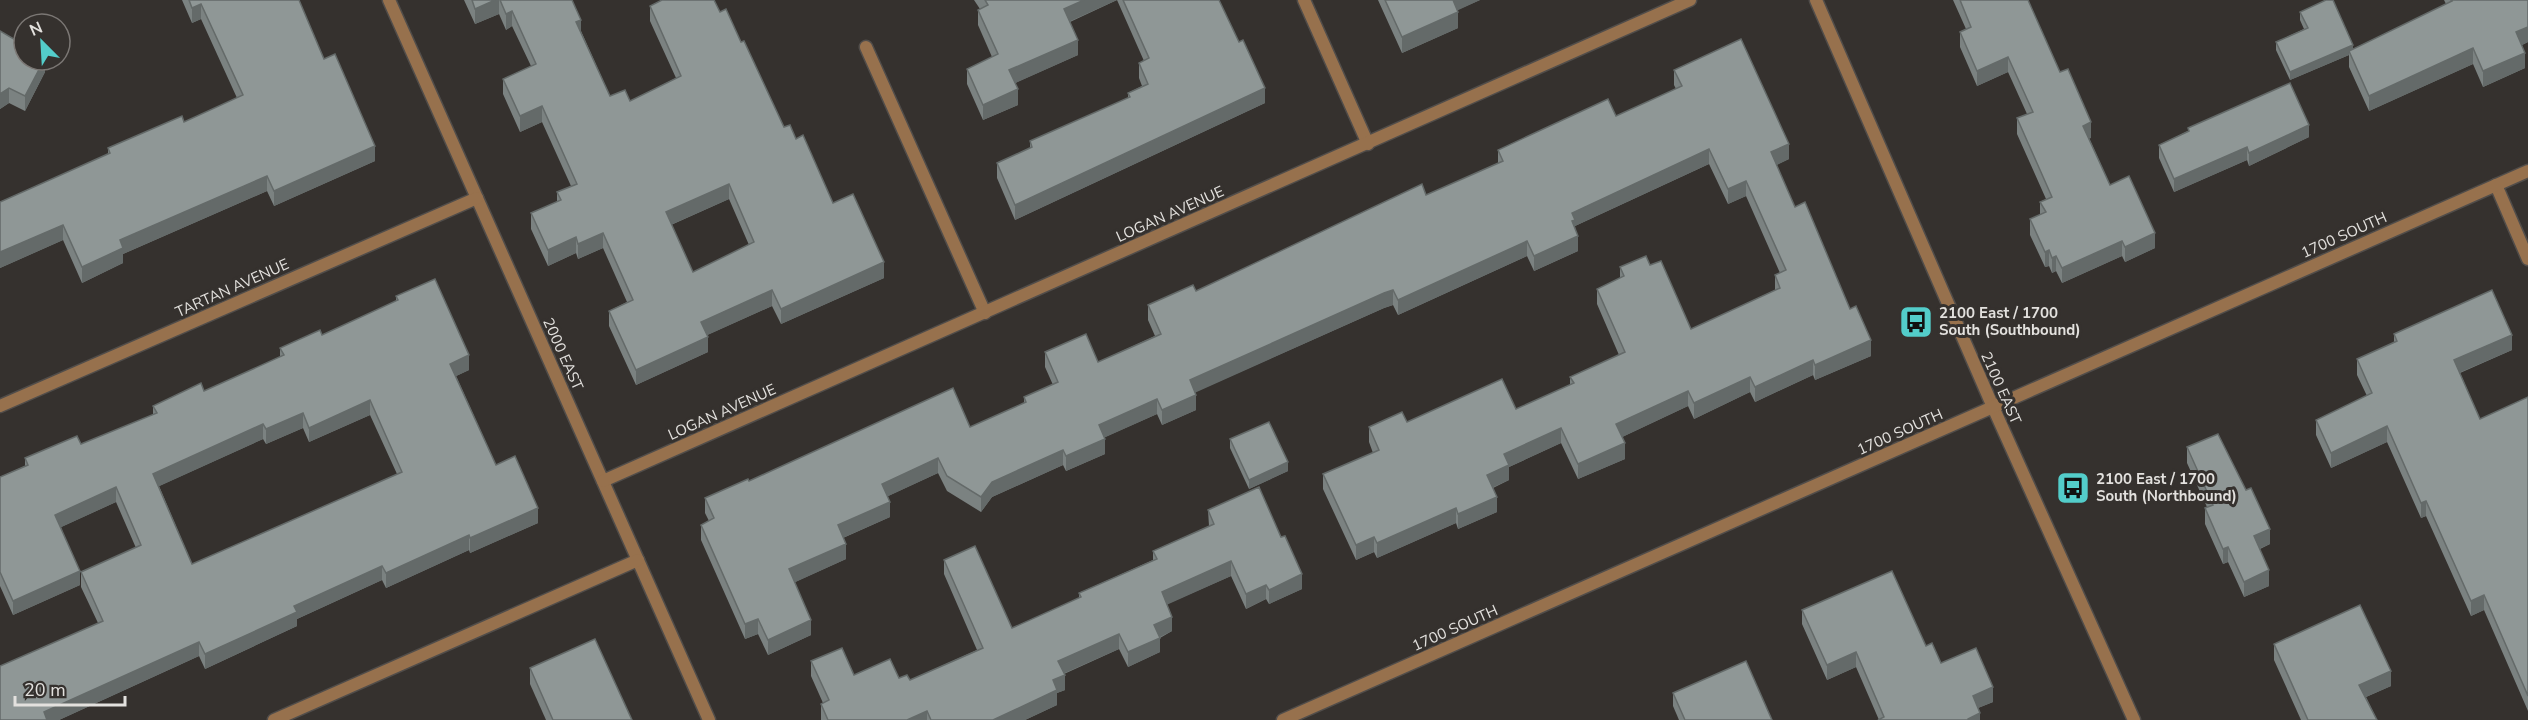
<svg xmlns="http://www.w3.org/2000/svg" width="2528" height="720" font-family="'Nunito Sans',sans-serif">
<rect width="100%" height="100%" fill="#35312e"/>
<g fill="none" stroke-linecap="round" stroke-linejoin="round">
<defs>
<g id="minor">
<polyline points="389,0 709,720"/>
<polyline points="1304,0 1368,144"/>
<polyline points="866,47 985,313"/>
<polyline points="2496,185 2528,259"/>
<polyline points="0,406 477,198"/>
<polyline points="603,481 1690,0"/>
<polyline points="274,720 638,560"/>
</g>
<g id="tertiary">
<polyline points="1816,0 1993,407 2134,720"/>
<polyline points="1283,720 2528,171"/>
</g>
</defs>
<use href="#minor" stroke="#514d4a" stroke-width="15"/>
<use href="#tertiary" stroke="#514d4a" stroke-width="15"/>
<use href="#minor" stroke="#97714d" stroke-width="12"/>
<use href="#tertiary" stroke="#97714d" stroke-width="12"/>
</g>
<g fill="#7b8281" fill-rule="evenodd">
<polygon points="182,0 299,0 324,59 375,161 274,206 267,191 123,254 123,263 82,283 63,240 0,268 0,202 108,154 108,148 184,122 237,98 201,19 192,23"/>
<path d="M464 0H572L581 31 610 96 630 101 676 78 650 21V6L720 12 741 42 784 127 796 139 833 203 884 278 781 324 772 306 707 335 708 352 636 385 609 326V311L627 302 603 248 578 259 576 253 548 266 531 229V213L557 202V192L571 186 542 122 520 132 503 94V79L531 66 512 26 506 30 499 14 475 24ZM729 199 749 245 693 272 671 225Z"/>
<polygon points="974,0 1219,0 1265,103 1015,220 997,178 997,163 1030,148 1030,141 1128,98 1128,93 1142,86 1139,78 1139,63 1144,61 1117,0 1070,22 1078,55 1015,83 1018,105 983,120 967,84 967,69 992,57 978,25 978,10 980,9"/>
<polygon points="1378,0 1480,0 1457,10 1458,28 1402,53"/>
<polygon points="1953,0 2028,0 2060,72 2091,138 2089,138 2110,185 2155,248 2125,262 2122,256 2062,283 2056,271 2052,273 2049,266 2045,267 2030,235 2030,219 2040,215 2040,202 2046,199 2017,134 2017,118 2027,114 2008,72 1977,86 1960,47 1960,32 1966,29"/>
<polygon points="2444,0 2528,0 2528,42 2522,45 2525,68 2483,87 2473,64 2369,111 2349,67 2349,55 2290,80 2276,50 2276,42 2304,29 2300,20 2300,12 2353,49 2446,4"/>
<polygon points="0,31 45,60 45,72 25,111 9,103 0,109"/>
<polygon points="1674,70 1789,159 1776,165 1795,207 1850,309 1871,356 1815,380 1813,375 1755,402 1750,392 1694,419 1688,406 1622,437 1625,459 1578,479 1561,443 1509,467 1509,480 1493,488 1497,512 1458,529 1456,523 1377,558 1374,552 1356,560 1323,489 1323,474 1373,453 1369,442 1369,427 1516,409 1570,385 1570,377 1619,355 1597,304 1597,289 1620,278 1620,267 1650,265 1691,329 1775,290 1775,275 1780,273 1746,196 1728,204 1709,164 1575,226 1578,251 1534,271 1527,256 1398,315 1393,305 1384,308 1195,392 1196,410 1162,425 1157,414 1105,437 1105,454 1066,471 1063,465 992,497 981,512 947,491 938,473 888,496 890,517 843,538 846,559 795,582 811,635 768,655 758,634 745,639 701,540 701,525 709,521 705,513 705,498 749,481 970,427 1024,403 1024,397 1053,385 1045,367 1045,352 1098,362 1155,336 1148,320 1148,305 1196,291 1426,195 1498,163 1498,150 1616,116 1676,89 1674,85"/>
<polygon points="2188,128 2309,137 2249,166 2247,160 2174,192 2159,158 2159,145 2188,131"/>
<path d="M396 296 469 370 456 376 496 465 538 523 470 553 469 550 386 588 382 580 297 619V626L205 669 199 656 59 720H0L98 623 81 587V572L136 548 116 502 61 527 80 585 13 615 0 586V477L25 466V458L81 444 153 415V406L204 391 280 357V348L322 335 396 301ZM370 415 397 474 192 564 159 486 263 439 266 444 303 428 309 442Z"/>
<polygon points="2394,334 2512,350 2460,373 2480,419 2528,397 2528,711 2484,610 2471,616 2426,516 2421,518 2387,442 2331,468 2316,435 2316,420 2367,396 2357,375 2357,359 2394,343"/>
<polygon points="1230,439 1288,471 1249,489 1230,448"/>
<polygon points="2187,447 2270,544 2260,549 2269,586 2244,597 2228,562 2223,564 2205,524 2205,508 2207,507 2187,463"/>
<polygon points="1208,510 1302,589 1269,604 1266,599 1246,609 1231,576 1167,604 1172,631 1160,638 1160,652 1128,667 1119,649 1064,674 1065,690 1057,693 1057,705 1025,720 821,720 821,704 823,703 811,676 811,661 854,675 899,678 910,680 977,650 944,574 944,560 1012,628 1079,598 1079,593 1153,560 1153,551 1209,526"/>
<polygon points="1802,610 1926,646 1941,663 1993,702 1978,708 1980,720 1879,720 1856,667 1827,680 1802,624"/>
<polygon points="2274,644 2391,686 2366,697 2377,720 2301,720 2274,660"/>
<polygon points="530,668 632,720 546,720 530,684"/>
<polygon points="1673,693 1772,720 1679,720 1673,706"/>
</g>
<g fill="#646a69">
<polygon points="495,0 499,0 499,14 475,24 475,9"/>
<polygon points="1084,0 1117,0 1064,24 1064,9"/>
<polygon points="1452,0 1480,0 1452,13"/>
<polygon points="201,4 201,19 192,23 192,8"/>
<polygon points="512,11 512,26 506,30 506,14"/>
<polygon points="1458,12 1458,28 1402,53 1402,37"/>
<polygon points="581,20 581,35 576,22"/>
<polygon points="2528,27 2528,42 2516,48 2516,32"/>
<polygon points="1078,40 1078,55 1009,86 1009,70"/>
<polygon points="2353,45 2353,53 2349,51 2349,55 2290,80 2290,72"/>
<polygon points="2473,48 2473,64 2369,111 2369,96"/>
<polygon points="2525,53 2525,68 2483,87 2483,71"/>
<polygon points="2008,57 2008,72 1977,86 1977,71"/>
<polygon points="44,60 45,60 45,72 25,111 25,96"/>
<polygon points="9,88 9,103 0,109 0,94"/>
<polygon points="1265,88 1265,103 1015,220 1015,205"/>
<polygon points="1018,89 1018,105 983,120 983,105"/>
<polygon points="542,106 542,122 520,132 520,116"/>
<polygon points="2091,122 2091,138 2083,141 2083,126"/>
<polygon points="2309,125 2309,137 2249,166 2249,153"/>
<polygon points="1789,144 1789,159 1771,168 1771,152"/>
<polygon points="375,146 375,161 274,206 274,191"/>
<polygon points="2247,147 2247,160 2174,192 2174,179"/>
<polygon points="1709,149 1709,164 1575,226 1575,235 1572,237 1572,213"/>
<polygon points="267,176 267,191 123,254 123,263 82,283 82,267 120,240"/>
<polygon points="1746,181 1746,196 1728,204 1728,189"/>
<polygon points="729,184 729,199 666,227 666,212"/>
<polygon points="63,225 63,240 0,268 0,252"/>
<polygon points="603,233 603,248 578,259 578,244"/>
<polygon points="2155,233 2155,248 2125,262 2125,247"/>
<polygon points="1578,236 1578,251 1534,271 1534,256"/>
<polygon points="576,237 576,253 548,266 548,250"/>
<polygon points="1527,241 1527,256 1398,315 1398,300"/>
<polygon points="2122,241 2122,256 2062,283 2062,268"/>
<polygon points="2049,250 2049,266 2045,267 2045,252"/>
<polygon points="2056,256 2056,271 2052,273 2052,258"/>
<polygon points="884,262 884,278 781,324 781,309"/>
<polygon points="772,290 772,306 701,338 701,322"/>
<polygon points="1393,290 1393,305 1384,308 1190,395 1190,380 1384,293"/>
<polygon points="2512,335 2512,350 2454,375 2454,360"/>
<polygon points="708,337 708,352 636,385 636,370"/>
<polygon points="1871,340 1871,356 1815,380 1815,365"/>
<polygon points="469,355 469,370 450,379 450,364"/>
<polygon points="1813,360 1813,375 1755,402 1755,387"/>
<polygon points="1750,377 1750,392 1694,419 1694,403"/>
<polygon points="1688,391 1688,406 1616,440 1616,424"/>
<polygon points="1196,395 1196,410 1162,425 1162,410"/>
<polygon points="1157,399 1157,414 1099,440 1099,425"/>
<polygon points="370,400 370,415 309,442 309,428"/>
<polygon points="303,413 303,428 266,444 266,429"/>
<polygon points="263,424 263,439 153,489 153,474"/>
<polygon points="2387,426 2387,442 2331,468 2331,453"/>
<polygon points="1561,428 1561,443 1509,467 1509,480 1487,490 1487,475 1504,454"/>
<polygon points="1105,439 1105,454 1066,471 1066,456"/>
<polygon points="1625,443 1625,459 1578,479 1578,464"/>
<polygon points="1063,450 1063,465 992,497 981,512 981,497 992,482"/>
<polygon points="938,458 938,473 882,499 882,484"/>
<polygon points="1288,462 1288,471 1249,489 1249,480"/>
<polygon points="116,487 116,502 55,530 55,515"/>
<polygon points="1497,497 1497,512 1458,529 1458,514"/>
<polygon points="2426,501 2426,516 2421,518 2421,503"/>
<polygon points="890,502 890,517 838,540 838,525"/>
<polygon points="538,508 538,523 470,553 470,538"/>
<polygon points="1456,508 1456,523 1377,558 1377,543"/>
<polygon points="2270,529 2270,544 2254,551 2254,536"/>
<polygon points="469,535 469,550 386,588 386,573"/>
<polygon points="1374,537 1374,552 1356,560 1356,545"/>
<polygon points="846,544 846,559 789,585 789,569"/>
<polygon points="2228,547 2228,562 2223,564 2223,549"/>
<polygon points="1231,561 1231,576 1162,607 1162,592"/>
<polygon points="382,566 382,580 297,619 297,626 205,669 205,654 294,606"/>
<polygon points="2269,570 2269,586 2244,597 2244,582"/>
<polygon points="80,571 80,585 13,615 13,601"/>
<polygon points="1302,574 1302,589 1269,604 1269,590"/>
<polygon points="1266,585 1266,599 1246,609 1246,594"/>
<polygon points="2484,595 2484,610 2471,616 2471,601"/>
<polygon points="1172,617 1172,631 1156,639 1160,638 1160,652 1128,667 1128,652 1154,625"/>
<polygon points="758,619 758,634 745,639 745,624"/>
<polygon points="811,620 811,635 768,655 768,640"/>
<polygon points="1119,634 1119,649 1058,676 1058,661"/>
<polygon points="199,642 199,656 59,720 44,720 44,712"/>
<polygon points="1856,652 1856,667 1827,680 1827,665"/>
<polygon points="2391,671 2391,686 2359,700 2359,685"/>
<polygon points="1065,675 1065,690 1057,693 1057,705 1025,720 993,720 1053,680"/>
<polygon points="1993,687 1993,702 1973,710 1973,696"/>
<polygon points="927,711 927,720 907,720"/>
<polygon points="1980,713 1980,720 1968,720 1968,719"/>
</g>
<g fill="#8f9796" stroke="#646a69" stroke-width="1.5" fill-rule="evenodd">
<polygon points="189,0 299,0 324,59 335,54 375,146 274,191 267,176 120,240 123,248 82,267 63,225 0,252 0,202 110,153 108,148 182,116 184,122 243,95 201,4 192,8"/>
<polygon points="472,0 495,0 475,9"/>
<path d="M500 0H572L581 20 576 22 610 96 625 90 630 101 681 76 650 6 662 0H714L720 12 726 9 741 42 744 41 784 127 790 125 796 139 803 135 833 203 853 194 884 262 781 309 772 290 701 322 708 337 636 370 609 311 633 300 603 233 578 244 576 237 548 250 531 213 561 200 557 192 577 184 542 106 520 116 503 79 536 64 512 11 506 14ZM729 184 754 242 693 272 666 212Z"/>
<polygon points="985,0 1084,0 1064,9 1078,40 1009,70 1018,89 983,105 967,69 998,54 978,10 988,5"/>
<polygon points="1123,0 1219,0 1239,42 1243,40 1265,88 1015,205 997,163 1032,147 1030,141 1130,97 1128,93 1148,84 1139,63 1149,58"/>
<polygon points="1385,0 1453,0 1458,12 1402,37"/>
<polygon points="1960,0 2028,0 2060,72 2068,69 2091,122 2083,126 2110,185 2129,176 2155,233 2125,247 2122,241 2062,268 2056,256 2052,258 2049,250 2045,252 2030,219 2046,212 2040,202 2052,197 2017,118 2033,112 2008,57 1977,71 1960,32 1971,27"/>
<polygon points="2326,0 2333,0 2353,45 2290,72 2276,42 2308,28 2300,12"/>
<polygon points="2451,0 2528,0 2528,27 2516,32 2525,53 2483,71 2473,48 2369,96 2349,51 2452,1"/>
<polygon points="0,31 24,45 24,60 44,60 25,96 9,88 0,94"/>
<polygon points="1741,39 1789,144 1771,152 1795,207 1805,202 1850,309 1856,306 1871,340 1815,365 1813,360 1755,387 1750,377 1694,403 1688,391 1616,424 1625,443 1578,464 1561,428 1504,454 1509,465 1487,475 1497,497 1458,514 1456,508 1377,543 1374,537 1356,545 1323,474 1379,450 1369,427 1402,412 1407,422 1502,379 1516,409 1574,383 1570,377 1625,352 1597,289 1624,276 1620,267 1646,256 1650,265 1661,261 1691,329 1780,288 1775,275 1786,270 1746,181 1728,189 1709,149 1572,213 1575,220 1572,221 1578,236 1534,256 1527,241 1398,300 1393,290 1384,293 1190,380 1196,395 1162,410 1157,399 1099,425 1105,439 1066,456 1063,450 992,482 981,497 947,476 938,458 882,484 890,502 838,525 846,544 789,569 811,620 768,640 758,619 745,624 701,525 714,518 705,498 748,479 749,481 953,388 970,427 1026,402 1024,397 1058,382 1045,352 1086,334 1098,362 1161,334 1148,305 1193,285 1196,291 1422,184 1426,195 1503,161 1498,150 1608,99 1616,116 1682,86 1674,70"/>
<polygon points="2290,83 2309,125 2249,153 2247,147 2174,179 2159,145 2189,131 2188,128"/>
<path d="M435 279 469 355 450 364 496 465 515 456 538 508 470 538 469 535 386 573 382 566 294 606 297 612 205 654 199 642 44 712 47 720H0V666L103 621 81 572 141 545 116 487 55 515 80 571 13 601 0 572V477L28 465 25 458 77 436 81 444 157 413 153 406 201 383 204 391 284 355 280 348 320 330 322 335 398 300 396 296ZM370 400 402 472 192 564 153 474 263 424 266 429 303 413 309 428Z"/>
<polygon points="2492,290 2512,335 2454,360 2480,419 2528,397 2528,696 2484,595 2471,601 2426,501 2421,503 2387,426 2331,453 2316,420 2372,393 2357,359 2397,341 2394,334"/>
<polygon points="1269,422 1288,462 1249,480 1230,439"/>
<polygon points="2218,434 2246,490 2251,488 2270,529 2254,536 2269,570 2244,582 2228,547 2223,549 2205,508 2213,505 2187,447"/>
<polygon points="1259,487 1281,537 1285,536 1302,574 1269,590 1266,585 1246,594 1231,561 1162,592 1172,617 1154,625 1160,638 1128,652 1119,634 1058,661 1065,675 1053,680 1057,690 993,720 931,720 927,711 907,720 828,720 821,704 829,700 811,661 842,648 854,675 890,659 899,678 907,675 910,680 983,648 944,560 975,546 1012,628 1081,597 1079,593 1157,559 1153,551 1214,524 1208,510"/>
<polygon points="1892,571 1926,646 1932,643 1941,663 1976,648 1993,687 1973,696 1980,713 1968,719 1968,720 1878,720 1884,717 1856,652 1827,665 1802,610"/>
<polygon points="2360,605 2391,671 2359,685 2377,720 2308,720 2274,644"/>
<polygon points="595,639 632,720 553,720 530,668"/>
<polygon points="1746,661 1772,720 1685,720 1673,693"/>
</g>
<defs>
<symbol id="bus-square" viewBox="-11 -11 22 22"><rect x="-9" y="-9" width="18" height="18" rx="4" fill="#53cdca" stroke="#35312e"/><path d="M-5-6H5V4H4V6H2V4H-2V6H-4V4H-5ZM-3.5-4V0h7V-4ZM-3.5 1.2v1.5H-2V1.2ZM2 1.2v1.5H3.5V1.2Z" fill="#111"/></symbol>
</defs>
<g fill-rule="evenodd">
<use href="#bus-square" x="1897" y="303" width="38" height="38"/>
<use href="#bus-square" x="2054" y="469" width="38" height="38"/>
</g>
<g text-anchor="middle" stroke-width="6" stroke-linejoin="round" paint-order="stroke">
<g font-size="15" fill="#e3e1de" stroke="#35312e">
<text transform="translate(1170 214) rotate(-24)" y="5">LOGAN AVENUE</text>
<text transform="translate(2344 235) rotate(-24)" y="5">1700 SOUTH</text>
<text transform="translate(232 288) rotate(-24)" y="5">TARTAN AVENUE</text>
<text transform="translate(563 354) rotate(66)" y="5">2000 EAST</text>
<text transform="translate(2001 388) rotate(66)" y="5">2100 EAST</text>
<text transform="translate(722 412) rotate(-24)" y="5">LOGAN AVENUE</text>
<text transform="translate(1900 432) rotate(-24)" y="5">1700 SOUTH</text>
<text transform="translate(1455 628) rotate(-24)" y="5">1700 SOUTH</text>
</g>
<g font-size="15" font-weight="bold" fill="#e3e1de" stroke="#35312e" text-anchor="start">
<text x="1939" y="318">2100 East / 1700<tspan x="1939" dy="17">South (Southbound)</tspan></text>
<text x="2096" y="484">2100 East / 1700<tspan x="2096" dy="17">South (Northbound)</tspan></text>
</g>
</g>
<g transform="translate(42 42) rotate(336)"><circle r="28" fill="#35312e" stroke="#7b7774" stroke-width="1.5"/>
<path d="M0-4.5L10 22L0 15L-10 22Z" fill="#53cdca"/>
<text y="-9" font-size="16" font-weight="bold" text-anchor="middle" fill="#e3e1de">N</text>
</g>
<path d="M15 696v9h110v-9" fill="none" stroke="#e3e1de" stroke-width="3"/>
<text x="24" y="696" font-size="18" fill="#e3e1de" stroke="#35312e" stroke-width="4.5" paint-order="stroke">20 m</text>
</svg>
